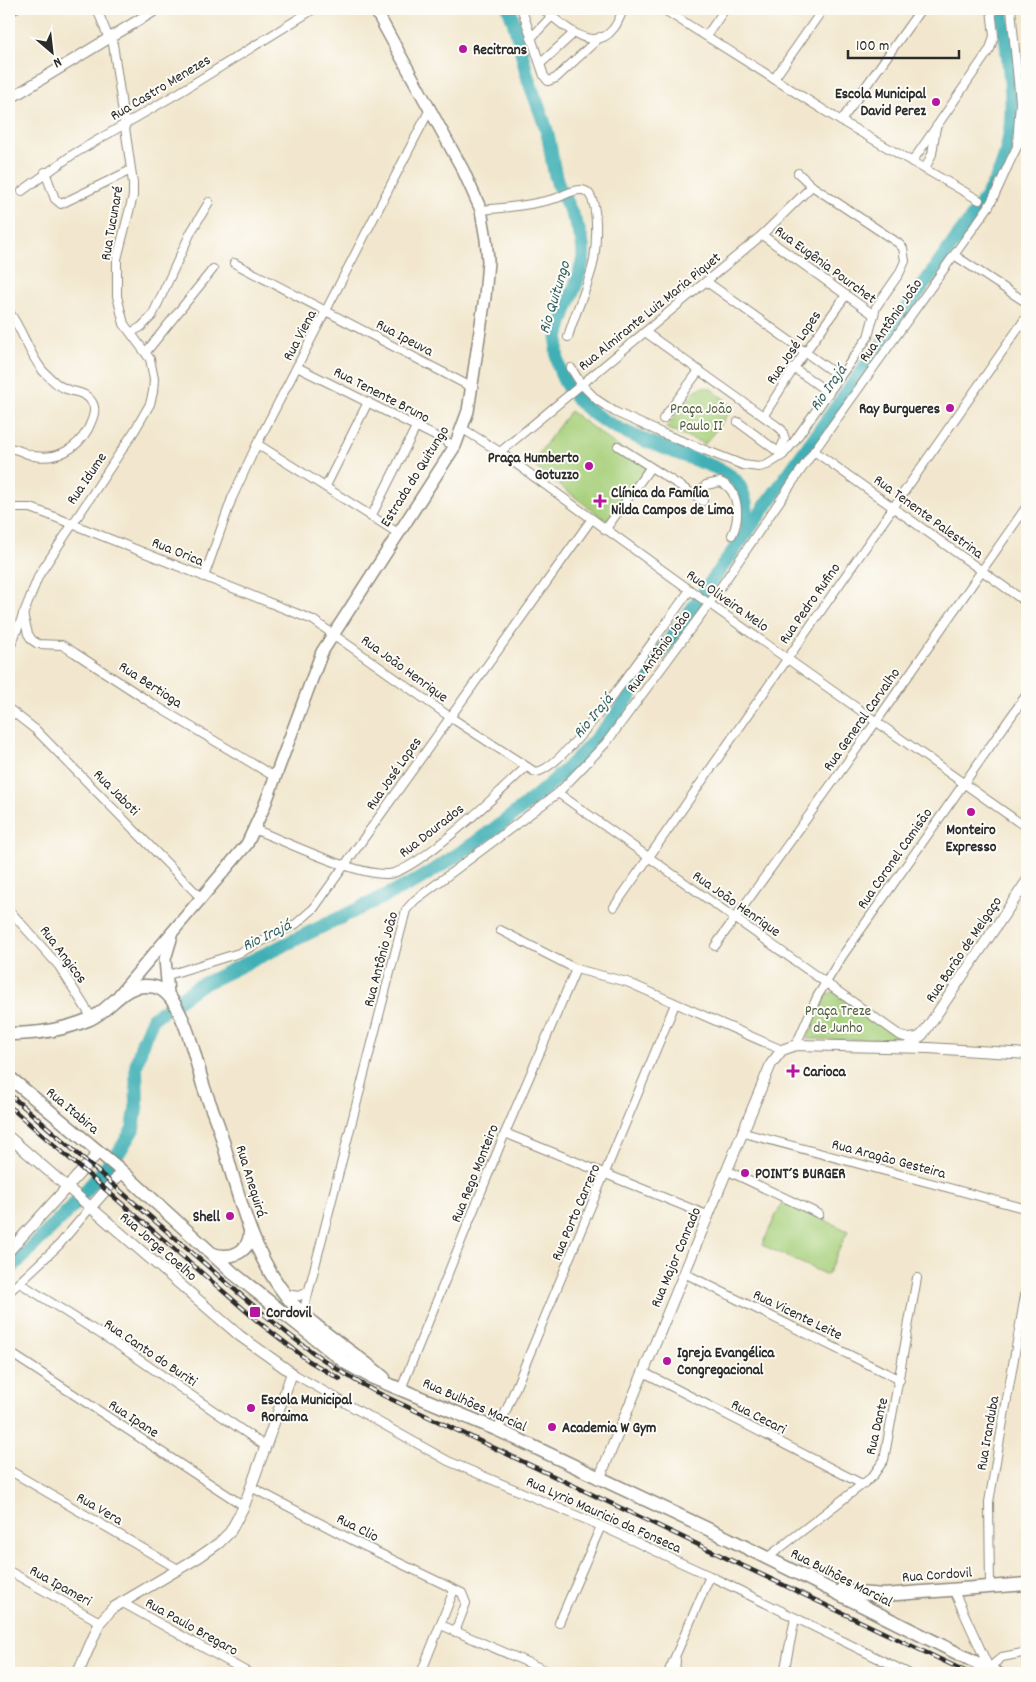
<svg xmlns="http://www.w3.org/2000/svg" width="1036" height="1682" font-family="Dekko,sans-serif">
<rect width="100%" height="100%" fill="#fdfcf7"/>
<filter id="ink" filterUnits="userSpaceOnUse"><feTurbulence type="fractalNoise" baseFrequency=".02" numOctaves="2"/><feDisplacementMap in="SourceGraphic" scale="10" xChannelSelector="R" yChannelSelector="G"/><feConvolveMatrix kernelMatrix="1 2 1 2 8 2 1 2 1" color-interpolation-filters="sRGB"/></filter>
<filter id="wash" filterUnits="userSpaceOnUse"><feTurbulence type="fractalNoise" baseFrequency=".0096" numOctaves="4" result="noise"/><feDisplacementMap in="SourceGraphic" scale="20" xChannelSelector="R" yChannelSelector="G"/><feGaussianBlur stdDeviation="1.12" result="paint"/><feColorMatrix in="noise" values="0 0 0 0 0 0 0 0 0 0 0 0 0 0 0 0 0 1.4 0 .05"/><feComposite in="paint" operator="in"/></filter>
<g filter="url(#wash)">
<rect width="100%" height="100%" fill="#f2e7ce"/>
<g fill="#a7d07b" stroke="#697e53">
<polygon points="1024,81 1027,83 1027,125 1024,130"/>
<polygon points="703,387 710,388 734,407 705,444 666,428 696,390"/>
<polygon points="570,411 647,468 607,521 531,464"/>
<polygon points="836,991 897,1036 894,1040 807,1039 826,995"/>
<polygon points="783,1200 848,1231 827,1275 762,1245"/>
</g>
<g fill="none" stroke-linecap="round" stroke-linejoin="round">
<g stroke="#3fb0b6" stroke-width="14">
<path d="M509 9C518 30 521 53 527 75 533 95 543 115 548 136 552 153 552 170 559 187 568 208 586 235 583 259 576 300 541 339 565 382 590 427 652 442 696 460 709 465 726 470 736 481 748 496 747 514 747 532"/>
<path d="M9 1270 71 1208 119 1152 133 1129 137 1102 136 1066 143 1041 153 1018 197 987 416 881C489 837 560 784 614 718L947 252C964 227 986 202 998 175 1022 122 1008 64 1002 9"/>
</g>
</g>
</g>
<g filter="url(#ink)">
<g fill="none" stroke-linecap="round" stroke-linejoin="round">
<defs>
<g id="minor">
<polyline points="97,9 109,39"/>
<path d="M543 9C560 22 592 56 613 29 618 24 620 15 624 9"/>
<polyline points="663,9 841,121 979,200"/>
<polyline points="1011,9 1020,102 1017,144"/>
<polyline points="522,10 544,76 548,81 556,78 600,37"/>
<polyline points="9,13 15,9"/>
<polyline points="707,35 725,9"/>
<polyline points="531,38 552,16"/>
<polyline points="540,64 574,33"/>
<polyline points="774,79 823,9"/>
<polyline points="841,121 921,9"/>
<polyline points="912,162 990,49 994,36 991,9"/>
<polyline points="925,169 932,154 936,127"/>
<polyline points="45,172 55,199 61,204 131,170"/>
<polyline points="22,191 72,155 180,92 314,9"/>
<path d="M481 210C506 208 533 205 557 198 565 195 573 189 582 190 601 192 596 246 594 260 589 286 575 311 568 337"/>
<polyline points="762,235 874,315"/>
<polyline points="954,255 1027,303"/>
<polyline points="234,263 471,387"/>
<polyline points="707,282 840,377"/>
<path d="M9 312C23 330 28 353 43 371 49 377 56 385 64 388 74 393 87 391 93 404 97 412 91 422 88 429 77 449 57 460 34 456 26 454 18 449 9 448"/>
<polyline points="132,332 141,327 152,316 191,232 209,202"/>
<polyline points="645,332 777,426 782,430 785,439 779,452"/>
<polyline points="146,352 213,269"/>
<polyline points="297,367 455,446"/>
<polyline points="571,368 581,384 597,400 615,412 664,434 743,465 759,467 767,465 783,455 793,443 868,337 876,307 899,274 905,261 903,248 898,243 812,186 798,173"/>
<polyline points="794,368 829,393"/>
<polyline points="764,415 794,368 846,295"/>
<polyline points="663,419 698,372"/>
<polyline points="738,422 781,454"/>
<polyline points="463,429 500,452 694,593 1027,828"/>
<polyline points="257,444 398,533"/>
<polyline points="618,446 696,496"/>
<polyline points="814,451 1027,603"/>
<polyline points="500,452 762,235 812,186"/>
<polyline points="326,486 368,402"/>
<path d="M703 501 696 496 706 485 720 482C740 489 740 519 732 535"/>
<path d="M9 508H31L47 514 313 620 450 717 535 772C566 772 667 620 690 590"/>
<polyline points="371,517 416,427"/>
<polyline points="605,530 650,468"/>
<polyline points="204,577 232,498 257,444 429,111"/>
<polyline points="23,614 28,634 32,640 38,644 62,645 75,653 153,704 275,777"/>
<polyline points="9,650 39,575 135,430 150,404 153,392 154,379 150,359 124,324 117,296 117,259 133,196 133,183 112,37"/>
<polyline points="9,709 36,730 202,899"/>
<polyline points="558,793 901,1036 909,1038 918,1037"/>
<path d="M254 829C286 842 357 876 388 874 416 873 503 789 526 767"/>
<polyline points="614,907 1027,316"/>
<polyline points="9,910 59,966 92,1018"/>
<polyline points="500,930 576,969 627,982 782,1050"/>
<polyline points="715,946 876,722 1027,506"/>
<polyline points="165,976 239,953 296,924 314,908 591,520"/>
<polyline points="796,1045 817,997 843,955 1027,694"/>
<polyline points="505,1133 709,1216"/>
<polyline points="744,1133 1027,1209"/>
<polyline points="728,1171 819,1214"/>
<polyline points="684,1273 900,1380"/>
<polyline points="20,1283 118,1345 265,1446"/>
<polyline points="9,1292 59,1245 91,1207"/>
<polyline points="286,1294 299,1296 308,1292"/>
<path d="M303 1313 406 910 415 900 558 793 606 743 709 604 814 451 989 206C1003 181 1011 153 1027 130"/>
<polyline points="9,1352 244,1506"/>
<polyline points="643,1372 862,1484"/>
<polyline points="292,1373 448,1461 601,1526 710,1576 908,1673"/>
<polyline points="401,1389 505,1133 576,969"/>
<polyline points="498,1430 675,1004"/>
<polyline points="9,1470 178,1569"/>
<polyline points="251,1487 360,1544 462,1593 466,1603 455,1632"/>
<polyline points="767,1558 872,1477 884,1460 917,1278"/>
<polyline points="9,1571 100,1622"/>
<polyline points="990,1587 989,1502 1027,1284"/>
<polyline points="953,1589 989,1668 1002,1657 1027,1652"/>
<polyline points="121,1602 249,1673"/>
<polyline points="559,1623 601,1526"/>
<polyline points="441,1625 552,1673"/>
<polyline points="421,1673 454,1590"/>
<polyline points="668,1673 710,1576"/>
<polyline points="675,1673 676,1660"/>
<polyline points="784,1673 795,1618"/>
</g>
<g id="tertiary">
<polyline points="9,99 157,9"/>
<polyline points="907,1047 923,1034 1027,881"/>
<polyline points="9,1137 240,1336 292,1373 244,1506 230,1532 219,1543 199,1557 113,1608 100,1622 78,1673"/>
<polyline points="91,1207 122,1172"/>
<polyline points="9,1251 99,1152"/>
<polyline points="599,1479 771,1064 782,1050 796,1045 928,1048 1027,1054"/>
</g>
<g id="secondary">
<polyline points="168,993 165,959 171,939"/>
<polyline points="119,995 247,844 264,807 322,652 455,446 468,411 485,297 488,261 486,239 481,210 463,170 375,9"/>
</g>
<g id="primary">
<path d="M9 1034C36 1034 64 1030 90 1019 114 1008 123 980 155 987 182 993 196 1061 203 1085 208 1100 215 1116 220 1131 237 1190 251 1257 293 1304 319 1333 355 1352 384 1378"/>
<polyline points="9,1077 117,1167 233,1273 346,1363 371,1377 498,1430 729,1539 997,1673"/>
<path d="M213 1254C231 1260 250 1252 250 1232"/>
<polyline points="842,1589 858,1593 884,1595 1027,1584"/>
</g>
</defs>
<use href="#minor" stroke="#8e897c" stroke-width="10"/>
<use href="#tertiary" stroke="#8e897c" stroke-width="12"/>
<use href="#secondary" stroke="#8e897c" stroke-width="14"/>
<use href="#primary" stroke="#8e897c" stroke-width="15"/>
<use href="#minor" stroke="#fff" stroke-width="8"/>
<use href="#tertiary" stroke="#fff" stroke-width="10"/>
<use href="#secondary" stroke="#fff" stroke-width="11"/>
<use href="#primary" stroke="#fff" stroke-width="12"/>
<defs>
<g id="rail">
<path d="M9 1094C74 1150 138 1207 204 1263 258 1310 312 1358 376 1392L969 1673"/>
<polyline points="9,1106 261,1324 309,1361 340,1379"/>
</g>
</defs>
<use href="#rail" stroke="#2b2b2b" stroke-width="4.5"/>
<use href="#rail" stroke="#fdfcf7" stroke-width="2.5" stroke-dasharray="8" stroke-linecap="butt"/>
</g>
</g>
<g fill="#b5179e" stroke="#fdfcf7" stroke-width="2">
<circle cx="463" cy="49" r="5"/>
<circle cx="936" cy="102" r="5"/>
<circle cx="950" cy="408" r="5"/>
<circle cx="589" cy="466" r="5"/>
<path d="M597.5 493.5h5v5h5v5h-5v5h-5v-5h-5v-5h5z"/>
<circle cx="971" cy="812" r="5"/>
<path d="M790.5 1063.5h5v5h5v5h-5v5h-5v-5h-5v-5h5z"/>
<circle cx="745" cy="1173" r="5"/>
<circle cx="230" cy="1216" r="5"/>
<rect x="249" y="1306" width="12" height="12" rx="2.5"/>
<circle cx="667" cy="1361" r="5"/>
<circle cx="251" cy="1408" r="5"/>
<circle cx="552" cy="1427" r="5"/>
</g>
<g text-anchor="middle" stroke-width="4" stroke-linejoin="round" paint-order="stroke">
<g font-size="15" font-weight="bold" fill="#2b2b2b" stroke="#fdfcf7" text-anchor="start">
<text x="473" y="54">Recitrans</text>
<text x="926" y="98" text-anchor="end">Escola Municipal<tspan x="926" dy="17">David Perez</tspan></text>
<text x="940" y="413" text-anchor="end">Ray Burgueres</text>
<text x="579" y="462" text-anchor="end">Praça Humberto<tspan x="579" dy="17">Gotuzzo</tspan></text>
<text x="611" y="497">Clínica da Família<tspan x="611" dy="17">Nilda Campos de Lima</tspan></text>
<text x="971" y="834" text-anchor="middle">Monteiro<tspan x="971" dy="17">Expresso</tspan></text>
<text x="803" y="1076">Carioca</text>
<text x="755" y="1178">POINT´S BURGER</text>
<text x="220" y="1221" text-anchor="end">Shell</text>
<text x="266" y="1317">Cordovil</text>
<text x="677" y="1357">Igreja Evangélica<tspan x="677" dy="17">Congregacional</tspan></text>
<text x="261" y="1404">Escola Municipal<tspan x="261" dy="17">Roraima</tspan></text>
<text x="562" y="1432">Academia W Gym</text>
</g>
<g font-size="15" fill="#2b2b2b" stroke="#fdfcf7">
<text transform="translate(160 87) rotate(-31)" y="5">Rua Castro Menezes</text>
<text transform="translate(111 223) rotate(-80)" y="5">Rua Tucunaré</text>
<text transform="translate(826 264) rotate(36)" y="5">Rua Eugênia Pourchet</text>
<text transform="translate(649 311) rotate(-39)" y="5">Rua Almirante Luiz Maria Piquet</text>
<text transform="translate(890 320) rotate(-55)" y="5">Rua Antônio João</text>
<text transform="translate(299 335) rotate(-62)" y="5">Rua Viena</text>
<text transform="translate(405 337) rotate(28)" y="5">Rua Ipeuva</text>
<text transform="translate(793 347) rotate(-56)" y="5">Rua José Lopes</text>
<text transform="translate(382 394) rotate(27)" y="5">Rua Tenente Bruno</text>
<text transform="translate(414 476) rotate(-58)" y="5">Estrada do Quitungo</text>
<text transform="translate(86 478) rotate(-56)" y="5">Rua Idume</text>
<text transform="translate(929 516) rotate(36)" y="5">Rua Tenente Palestrina</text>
<text transform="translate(178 551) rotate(22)" y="5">Rua Orica</text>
<text transform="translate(728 600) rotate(35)" y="5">Rua Oliveira Melo</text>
<text transform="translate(809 603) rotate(-55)" y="5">Rua Pedro Rufino</text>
<text transform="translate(658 651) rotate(-54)" y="5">Rua Antônio João</text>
<text transform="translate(405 668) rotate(36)" y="5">Rua João Henrique</text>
<text transform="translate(151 684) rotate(33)" y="5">Rua Bertioga</text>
<text transform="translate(861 719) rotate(-55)" y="5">Rua General Carvalho</text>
<text transform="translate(393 773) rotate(-55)" y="5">Rua José Lopes</text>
<text transform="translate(117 792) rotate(45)" y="5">Rua Jaboti</text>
<text transform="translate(431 830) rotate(-38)" y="5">Rua Dourados</text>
<text transform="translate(894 858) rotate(-55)" y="5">Rua Coronel Camisão</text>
<text transform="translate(737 903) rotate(35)" y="5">Rua João Henrique</text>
<text transform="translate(963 949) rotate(-56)" y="5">Rua Barão de Melgaço</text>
<text transform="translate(64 954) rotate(53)" y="5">Rua Angicos</text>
<text transform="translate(380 959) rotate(-75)" y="5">Rua Antônio João</text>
<text transform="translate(73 1110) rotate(40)" y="5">Rua Itabira</text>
<text transform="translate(889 1158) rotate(15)" y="5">Rua Aragão Gesteira</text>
<text transform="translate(474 1173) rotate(-68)" y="5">Rua Rego Monteiro</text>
<text transform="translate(252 1181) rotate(73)" y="5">Rua Anequirá</text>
<text transform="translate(575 1212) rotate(-67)" y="5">Rua Porto Carrero</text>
<text transform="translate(159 1246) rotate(41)" y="5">Rua Jorge Coelho</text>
<text transform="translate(675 1257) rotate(-67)" y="5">Rua Major Conrado</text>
<text transform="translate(798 1314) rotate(26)" y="5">Rua Vicente Leite</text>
<text transform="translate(151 1352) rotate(34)" y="5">Rua Canto do Buriti</text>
<text transform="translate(475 1404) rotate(24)" y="5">Rua Bulhões Marcial</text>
<text transform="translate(759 1416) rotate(27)" y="5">Rua Cecari</text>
<text transform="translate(134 1418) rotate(33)" y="5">Rua Ipane</text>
<text transform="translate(876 1426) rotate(-77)" y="5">Rua Dante</text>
<text transform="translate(987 1433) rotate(-80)" y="5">Rua Iranduba</text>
<text transform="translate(100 1508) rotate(30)" y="5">Rua Vera</text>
<text transform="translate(604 1514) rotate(24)" y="5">Rua Lyrio Mauricio da Fonseca</text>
<text transform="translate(358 1527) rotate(27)" y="5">Rua Clio</text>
<text transform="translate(937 1574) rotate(-4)" y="5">Rua Cordovil</text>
<text transform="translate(842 1577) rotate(27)" y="5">Rua Bulhões Marcial</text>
<text transform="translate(61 1585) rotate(29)" y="5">Rua Ipameri</text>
<text transform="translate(192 1626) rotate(29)" y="5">Rua Paulo Bregaro</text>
</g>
<g font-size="15" fill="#505d43" stroke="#fdfcf7">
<text x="701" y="413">Praça João<tspan x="701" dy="17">Paulo II</tspan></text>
<text x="838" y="1015">Praça Treze<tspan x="838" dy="17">de Junho</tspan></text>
</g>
<g font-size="16" font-style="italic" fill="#336063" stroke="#fdfcf7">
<text transform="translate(553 297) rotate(-73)" y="6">Rio Quitungo</text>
<text transform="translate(827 387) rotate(-55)" y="6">Rio Irajá</text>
<text transform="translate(592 715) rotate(-50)" y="6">Rio Irajá</text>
<text transform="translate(266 934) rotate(-26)" y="6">Rio Irajá</text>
</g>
</g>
<rect width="1036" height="1682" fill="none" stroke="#fdfcf7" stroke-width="30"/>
<g transform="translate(52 52) rotate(152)" stroke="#fdfcf7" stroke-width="4" paint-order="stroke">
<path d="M0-4L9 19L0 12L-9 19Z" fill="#2b2b2b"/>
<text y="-8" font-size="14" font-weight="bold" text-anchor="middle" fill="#2b2b2b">N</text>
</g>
<path d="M848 50v8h111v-8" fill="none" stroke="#2b2b2b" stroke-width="2.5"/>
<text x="856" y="50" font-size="15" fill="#2b2b2b" stroke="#fdfcf7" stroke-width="4" paint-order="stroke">100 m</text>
</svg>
